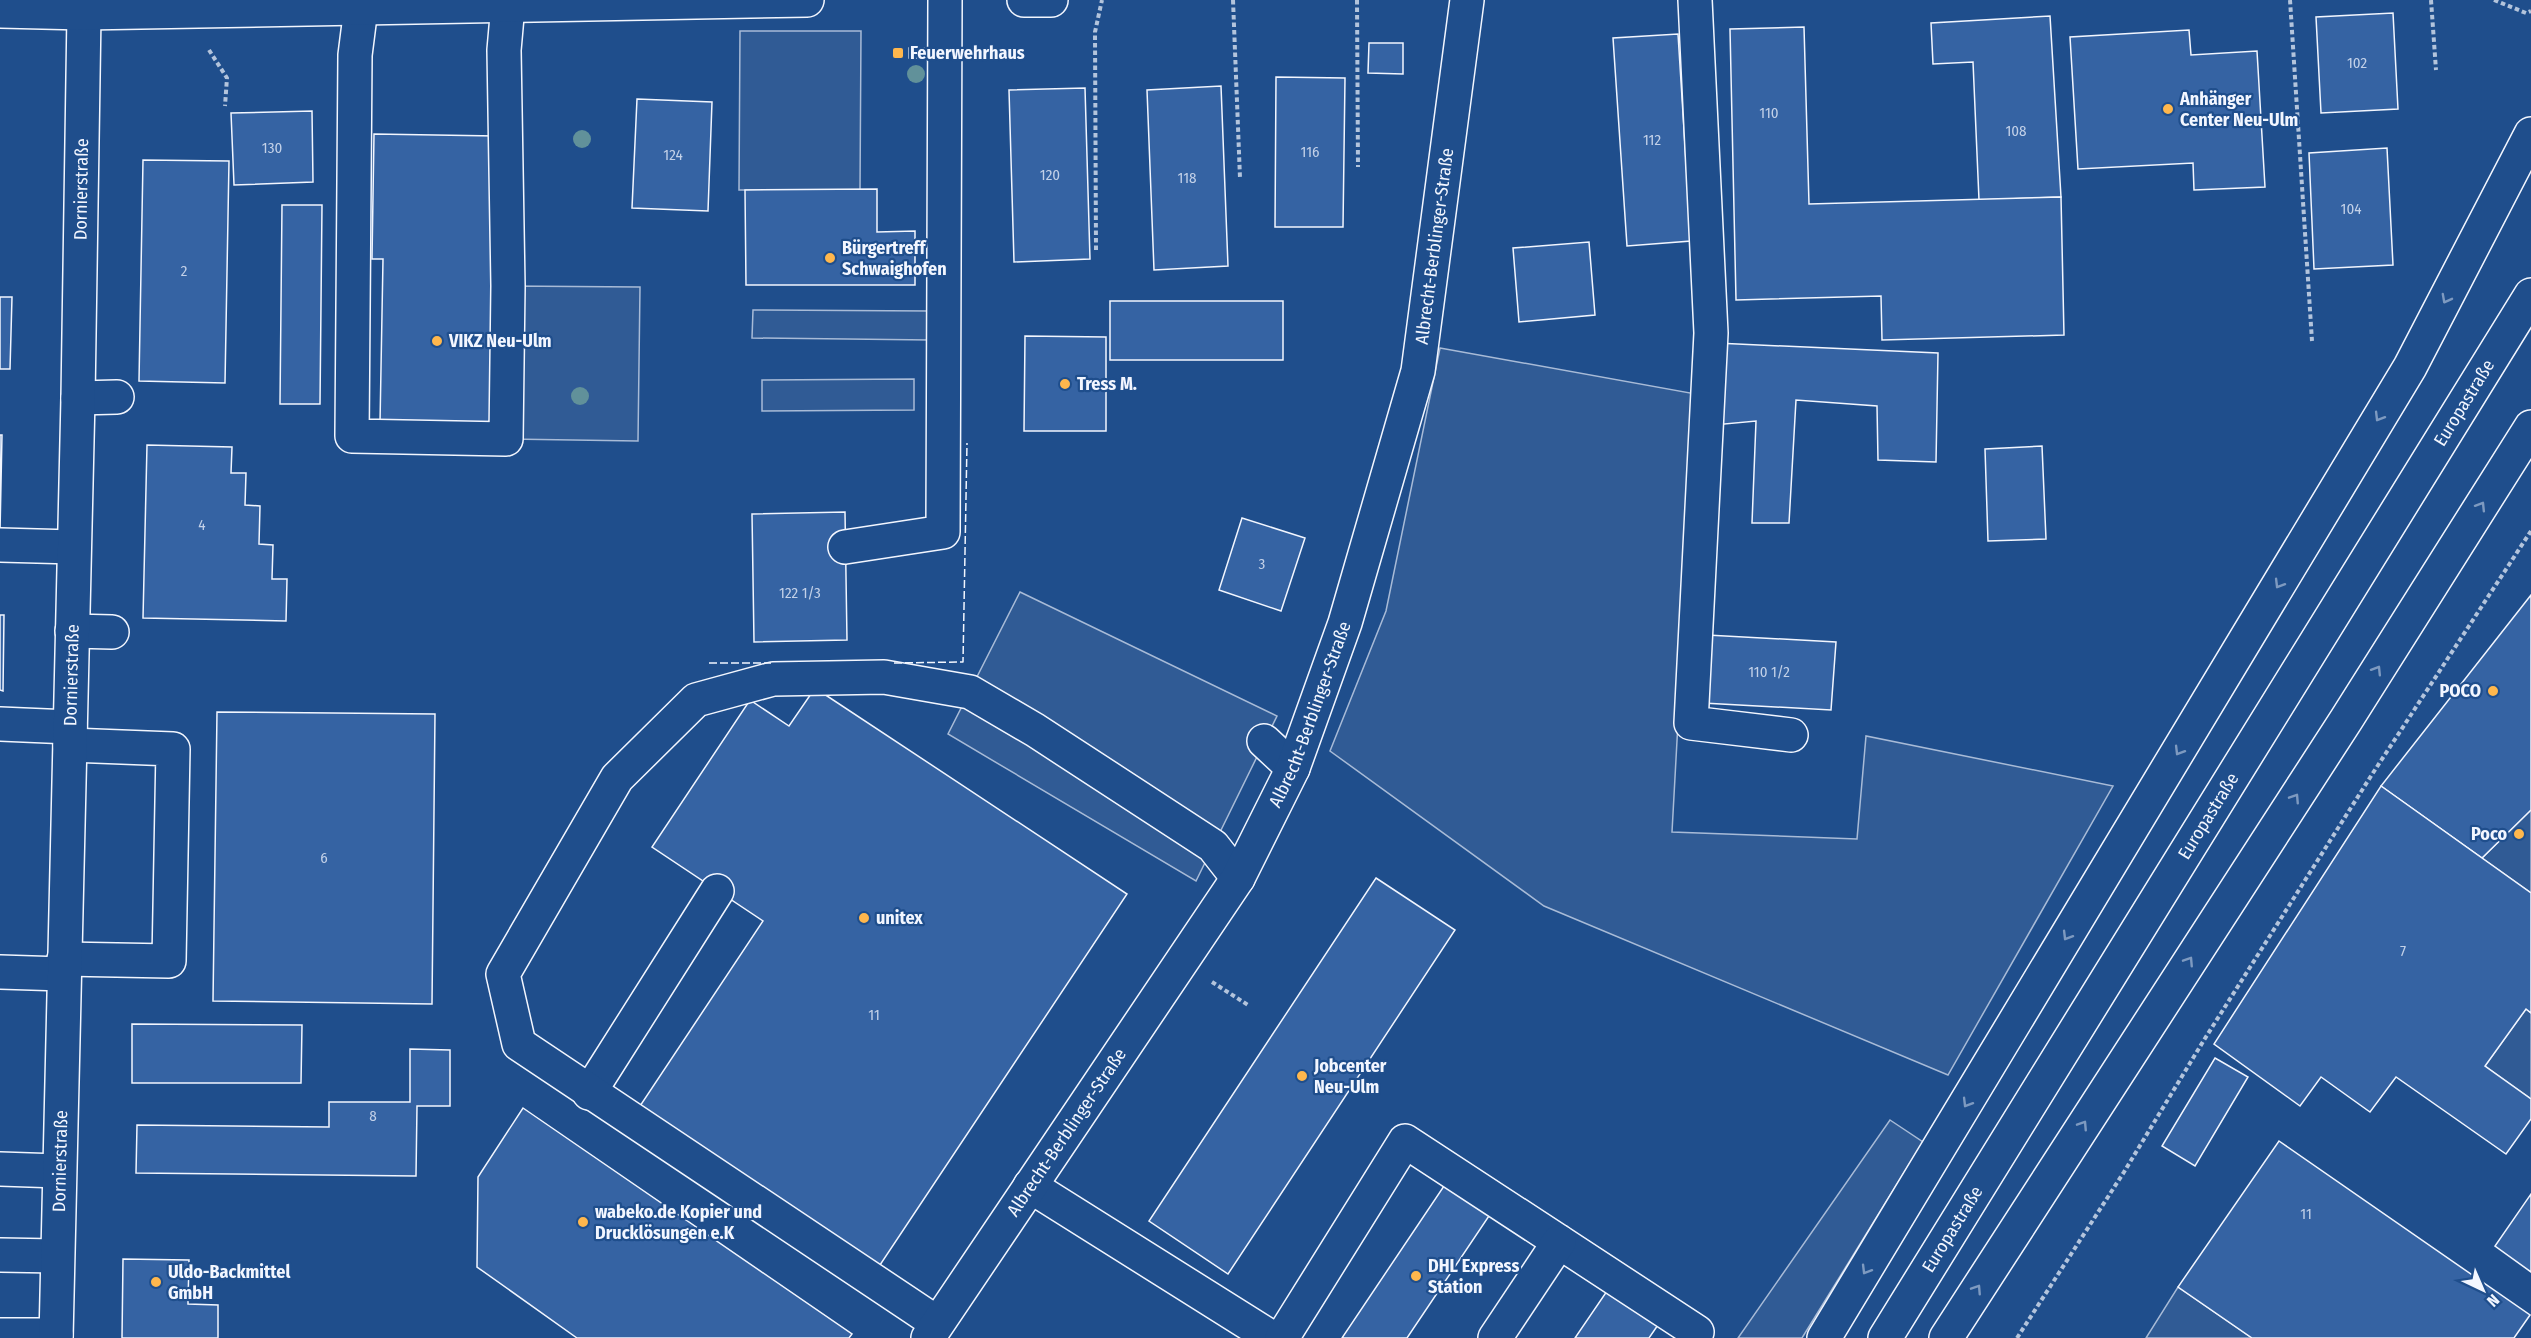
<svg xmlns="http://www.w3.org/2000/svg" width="2531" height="1338" font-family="'Fira Sans Condensed',sans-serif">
<rect width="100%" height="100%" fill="#1f4e8c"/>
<g fill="#305b95" stroke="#a8bbd7" stroke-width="1.5">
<polygon points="740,31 861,31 860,190 739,190"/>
<polygon points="508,286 640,287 638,441 506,439"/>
<polygon points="753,310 931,311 931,340 752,338"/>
<polygon points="1440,348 1696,394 1672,832 1857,839 1866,736 2113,786 1948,1075 1544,906 1330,751 1386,611"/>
<polygon points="914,379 914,410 762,411 762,380"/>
<polygon points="1020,592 1277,716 1196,881 948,734"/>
<polygon points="2531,810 2531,893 2482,858"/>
<polygon points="2526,1009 2531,1013 2531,1099 2485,1066"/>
<polygon points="1890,1120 1923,1142 1802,1338 1738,1338"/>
<polygon points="2178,1287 2252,1338 2146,1338"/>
</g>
<g fill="#3563a3" stroke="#f2f6ff" stroke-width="1.5">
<polygon points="2393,13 2398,109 2321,113 2316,17"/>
<polygon points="2050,16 2061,197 1979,200 1973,62 1933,64 1931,23"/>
<polygon points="1804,27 1809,204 2061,197 2064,335 1882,340 1881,296 1736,300 1730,29"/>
<polygon points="2189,30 2191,55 2257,51 2265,187 2194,190 2193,163 2078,169 2070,37"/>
<polygon points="1678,34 1691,241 1627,246 1613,38"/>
<polygon points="1369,43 1403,43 1403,74 1368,73"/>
<rect x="909" y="48" width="15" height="10"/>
<polygon points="1276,77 1345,78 1343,227 1275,227"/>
<polygon points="1221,86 1228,266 1154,270 1147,90"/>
<polygon points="1085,88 1090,259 1014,262 1009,90"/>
<polygon points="637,99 712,102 708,211 632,208"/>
<polygon points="312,111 313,182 234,185 231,113"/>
<polygon points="374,134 496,136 491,425 380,423 383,259 372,259"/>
<polygon points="2387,148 2393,265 2314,269 2309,153"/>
<polygon points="143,160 229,161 225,383 139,381"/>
<polygon points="877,189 877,232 915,231 915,285 746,285 745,190"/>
<polygon points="282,205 322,205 320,404 280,404"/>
<polygon points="1589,242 1595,315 1519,322 1513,248"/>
<polygon points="0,297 12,297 10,369 0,369"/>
<rect x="1110" y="301" width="173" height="59"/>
<polygon points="1025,336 1106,337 1106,431 1024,431"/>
<polygon points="1716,343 1938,353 1936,462 1878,460 1877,406 1796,400 1789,523 1752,523 1756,421 1714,425"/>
<polygon points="0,435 2,435 0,532"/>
<polygon points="147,445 232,447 231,473 246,473 245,505 260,506 259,544 273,545 272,579 287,579 286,621 143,618"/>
<polygon points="2042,446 2046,539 1988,541 1985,449"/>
<polygon points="845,512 847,640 754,642 752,514"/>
<polygon points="1242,518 1305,538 1281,611 1219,590"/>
<polygon points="2531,595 2531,810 2482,858 2381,786"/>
<polygon points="0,615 4,615 3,691 0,690"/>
<polygon points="1707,635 1836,642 1831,710 1703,703"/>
<polygon points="815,688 1127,894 878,1268 638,1109 763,921 652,847 750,700 789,726"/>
<polygon points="217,712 435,714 432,1004 213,1001"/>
<polygon points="2381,786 2531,893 2531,1013 2526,1009 2485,1066 2531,1099 2531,1119 2506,1154 2396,1077 2370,1112 2321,1077 2300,1106 2214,1044"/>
<polygon points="1376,878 1455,930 1228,1274 1149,1221"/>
<polygon points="132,1024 302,1025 301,1083 132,1083"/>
<polygon points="410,1049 450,1050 450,1106 417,1106 416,1176 136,1173 137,1125 329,1127 329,1102 410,1102"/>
<polygon points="2215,1058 2248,1077 2195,1166 2162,1146"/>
<polygon points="523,1108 852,1334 849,1338 577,1338 477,1267 478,1177"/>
<polygon points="2279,1141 2530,1315 2514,1338 2252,1338 2178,1287"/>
<polygon points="1446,1183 1491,1213 1407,1338 1342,1338"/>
<polygon points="2531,1194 2531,1272 2495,1246"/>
<polygon points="123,1259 189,1260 188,1304 218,1305 218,1338 122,1338"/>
<polygon points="1607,1291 1658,1325 1649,1338 1575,1338"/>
</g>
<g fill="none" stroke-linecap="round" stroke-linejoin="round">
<defs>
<g id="minor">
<polyline points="1695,0 1711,333 1691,723 1791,735"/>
<polyline points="361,8 355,55 352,436 506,439 508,286 504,50 508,5"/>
<polyline points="78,398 117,397"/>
<polyline points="0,545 74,547"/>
<polyline points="845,547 943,532 945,0"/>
<polyline points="72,631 112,632"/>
<polyline points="0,724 70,727"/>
<polyline points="1264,741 1293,768"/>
<polyline points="64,959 169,961 173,749 70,745"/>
<polyline points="0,972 63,974"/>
<polyline points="589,1093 717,891"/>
<polyline points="0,1169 59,1171"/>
<polyline points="1030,1186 1272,1338"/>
<polyline points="0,1255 57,1256"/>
<polyline points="937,1323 519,1044 503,974 617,778 696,700 773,679 884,677 970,692 1035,730 1213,846 1238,878"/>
<polyline points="0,1335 56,1335"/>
<path id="s1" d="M56 1338 78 398 84 13"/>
<path id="s2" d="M928 1338 1238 878 1293 768 1345 623 1418 371 1467 0"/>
<polyline points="1282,1338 1405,1141 1697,1332 1694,1338"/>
<polyline points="1495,1338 1559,1242"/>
</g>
<g id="major">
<polyline points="1024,0 1051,0"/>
<polyline points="0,11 84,13 807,0"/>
</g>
<g id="highway">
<polyline points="1824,1338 2410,367 2531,134"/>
<path id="s3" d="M1885 1338 2531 295"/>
<polyline points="1946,1338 2346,720 2531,427"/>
</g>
</defs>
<use href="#minor" stroke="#f2f6ff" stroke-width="36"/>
<use href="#major" stroke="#f2f6ff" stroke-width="36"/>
<use href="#highway" stroke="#f2f6ff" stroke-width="36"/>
<g stroke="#b3c4dc" stroke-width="4" stroke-dasharray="4.5 3" stroke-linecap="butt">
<polyline points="1233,0 1240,178"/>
<polyline points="1357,0 1358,167"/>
<polyline points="2290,0 2312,341"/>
<polyline points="2431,0 2436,70"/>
<polyline points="2494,0 2526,13 2531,11"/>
<polyline points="209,50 227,78 225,106"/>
<polyline points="1096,250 1095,32 1102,0"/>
<polyline points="1212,982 1248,1005"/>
<polyline points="2017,1338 2124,1172 2204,1040 2371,776 2531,531"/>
</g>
<use href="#minor" stroke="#1f4e8c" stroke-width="33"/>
<use href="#major" stroke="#1f4e8c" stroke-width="33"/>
<use href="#highway" stroke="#1f4e8c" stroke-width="33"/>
<g stroke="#f2f6ff" stroke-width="1.5" stroke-dasharray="8 3" stroke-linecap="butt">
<polyline points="709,663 771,663"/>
<polyline points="894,663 963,662 967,443"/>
</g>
</g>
<g fill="#61919a">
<circle cx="916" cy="74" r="9"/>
<circle cx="582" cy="139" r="9"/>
<circle cx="580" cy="396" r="9"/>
</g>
<defs><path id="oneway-chevron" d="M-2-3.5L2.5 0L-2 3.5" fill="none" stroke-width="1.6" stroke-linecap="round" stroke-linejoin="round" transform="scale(1.5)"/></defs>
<g stroke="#7e9ac0">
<use href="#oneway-chevron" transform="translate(2446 299) rotate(118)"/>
<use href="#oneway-chevron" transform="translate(2379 417) rotate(121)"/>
<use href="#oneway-chevron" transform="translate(2481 506) rotate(-58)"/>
<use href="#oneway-chevron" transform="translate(2279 584) rotate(121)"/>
<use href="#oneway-chevron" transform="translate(2377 670) rotate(-58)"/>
<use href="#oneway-chevron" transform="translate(2179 751) rotate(121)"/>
<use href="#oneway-chevron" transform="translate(2295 798) rotate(-57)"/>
<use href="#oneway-chevron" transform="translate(2067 936) rotate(121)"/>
<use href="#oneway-chevron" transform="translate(2189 961) rotate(-57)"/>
<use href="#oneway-chevron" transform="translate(1967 1103) rotate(121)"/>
<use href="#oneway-chevron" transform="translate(2083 1125) rotate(-57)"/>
<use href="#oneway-chevron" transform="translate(1866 1270) rotate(121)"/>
<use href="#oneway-chevron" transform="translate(1977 1289) rotate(-57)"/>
</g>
<g fill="#ffb74d" stroke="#1f4e8c" stroke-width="2">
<rect x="892" y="47" width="12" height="12" rx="3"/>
<circle cx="2168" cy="109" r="6"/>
<circle cx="830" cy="258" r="6"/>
<circle cx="437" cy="341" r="6"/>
<circle cx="1065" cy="384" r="6"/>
<circle cx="2493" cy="691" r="6"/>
<circle cx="2519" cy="834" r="6"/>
<circle cx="864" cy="918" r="6"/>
<circle cx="1302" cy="1076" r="6"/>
<circle cx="583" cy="1222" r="6"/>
<circle cx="1416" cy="1276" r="6"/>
<circle cx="156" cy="1282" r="6"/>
</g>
<g text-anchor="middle" stroke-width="4.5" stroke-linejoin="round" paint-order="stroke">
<g font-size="15" fill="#c3d1e8">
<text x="2357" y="68">102</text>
<text x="1769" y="118">110</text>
<text x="2016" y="136">108</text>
<text x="1652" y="145">112</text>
<text x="272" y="153">130</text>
<text x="1310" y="157">116</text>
<text x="673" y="160">124</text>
<text x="1050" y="180">120</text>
<text x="1187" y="183">118</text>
<text x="2351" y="214">104</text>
<text x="184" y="276">2</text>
<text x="202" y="530">4</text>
<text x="1262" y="569">3</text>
<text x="800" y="598">122 1/3</text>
<text x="1769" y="677">110 1/2</text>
<text x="324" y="863">6</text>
<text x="2403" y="956">7</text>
<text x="874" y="1020">11</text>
<text x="373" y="1121">8</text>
<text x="2306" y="1219">11</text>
</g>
<g font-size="18" font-weight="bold" fill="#f2f6ff" stroke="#1f4e8c" text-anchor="start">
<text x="910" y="59">Feuerwehrhaus</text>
<text x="2180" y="105">Anhänger<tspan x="2180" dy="21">Center Neu-Ulm</tspan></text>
<text x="842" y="254">Bürgertreff<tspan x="842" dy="21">Schwaighofen</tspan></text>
<text x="449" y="347">VIKZ Neu-Ulm</text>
<text x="1077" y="390">Tress M.</text>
<text x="2481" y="697" text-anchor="end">POCO</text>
<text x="2507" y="840" text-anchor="end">Poco</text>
<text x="876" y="924">unitex</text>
<text x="1314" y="1072">Jobcenter<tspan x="1314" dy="21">Neu-Ulm</tspan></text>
<text x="595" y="1218">wabeko.de Kopier und<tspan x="595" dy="21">Drucklösungen e.K</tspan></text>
<text x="1428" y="1272">DHL Express<tspan x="1428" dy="21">Station</tspan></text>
<text x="168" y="1278">Uldo-Backmittel<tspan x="168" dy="21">GmbH</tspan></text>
</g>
<g font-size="18" fill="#f2f6ff" stroke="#1f4e8c">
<text dy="6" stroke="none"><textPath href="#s1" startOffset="1149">Dornierstraße</textPath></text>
<text dy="6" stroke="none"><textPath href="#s2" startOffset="1220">Albrecht-Berblinger-Straße</textPath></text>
<text dy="6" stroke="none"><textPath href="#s3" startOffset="1100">Europastraße</textPath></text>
<text dy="6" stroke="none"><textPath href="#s1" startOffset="663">Dornierstraße</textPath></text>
<text dy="6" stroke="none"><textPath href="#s2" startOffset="734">Albrecht-Berblinger-Straße</textPath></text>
<text dy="6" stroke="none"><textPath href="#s3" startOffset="614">Europastraße</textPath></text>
<text dy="6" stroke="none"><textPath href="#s2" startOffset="248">Albrecht-Berblinger-Straße</textPath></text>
<text dy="6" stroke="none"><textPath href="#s1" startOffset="177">Dornierstraße</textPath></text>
<text dy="6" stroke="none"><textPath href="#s3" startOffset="128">Europastraße</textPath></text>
</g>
</g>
<g transform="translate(2483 1290) rotate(136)" stroke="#1f4e8c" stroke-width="4.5" paint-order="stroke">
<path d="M0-4.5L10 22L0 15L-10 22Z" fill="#f2f6ff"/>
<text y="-9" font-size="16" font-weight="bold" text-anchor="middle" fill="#f2f6ff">N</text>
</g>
</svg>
